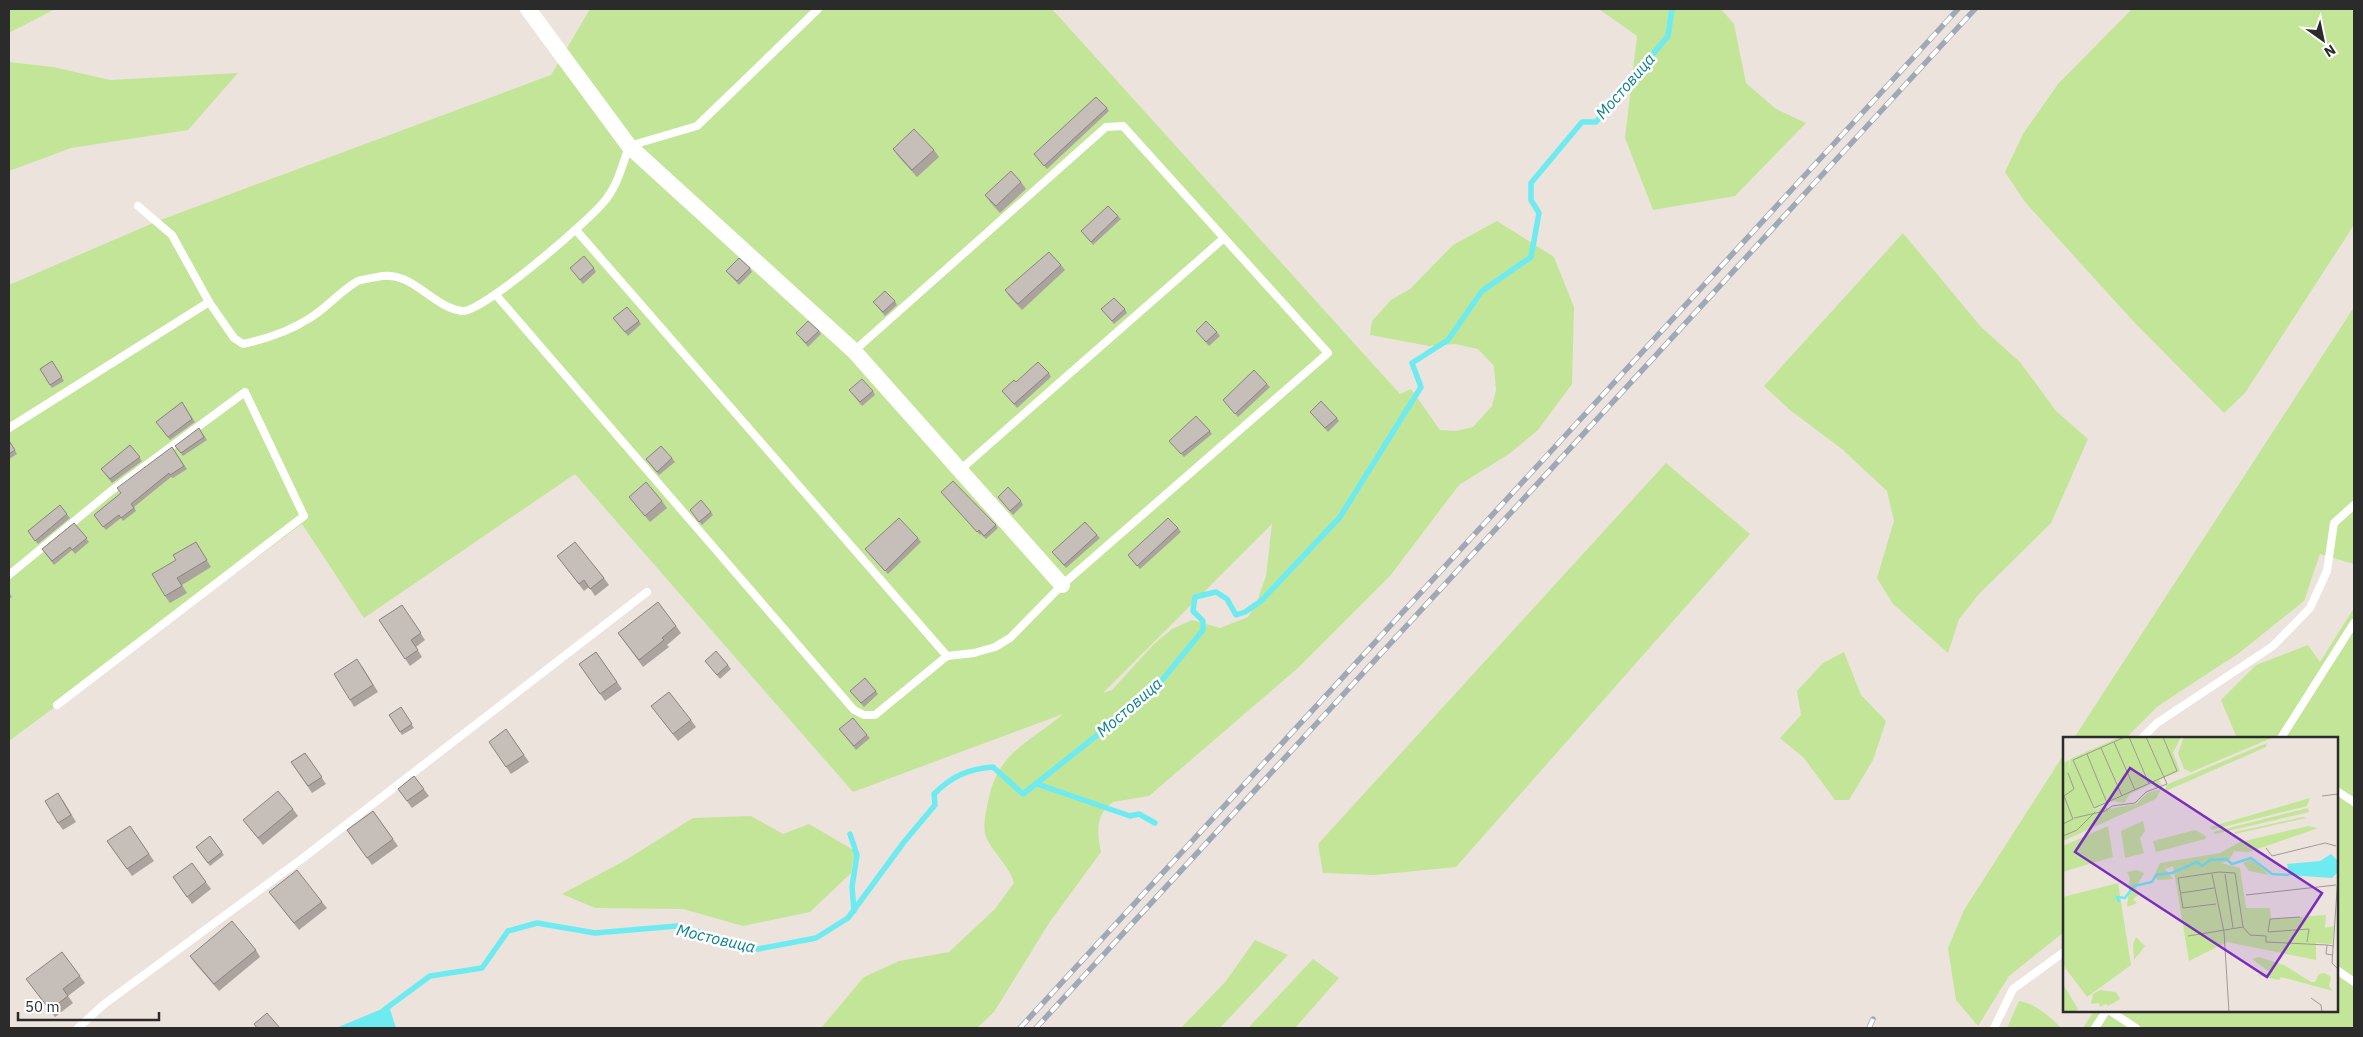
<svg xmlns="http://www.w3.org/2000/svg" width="2363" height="1037" font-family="'IBM Plex Sans',sans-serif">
<rect width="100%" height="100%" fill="#ede3dd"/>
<g fill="#c3e598" fill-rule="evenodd">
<polygon points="9,9 55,9 9,33"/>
<path d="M590 9H1052L1400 394 1411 389 1440 430 1456 431 1473 427 1492 406 1496 390 1494 366 1478 349 1455 344 1429 346 1370 335 1372 321 1391 300 1410 289 1453 245 1497 221 1554 257 1574 307 1572 384 1538 430 1509 454 1459 485 1390 576 1298 668 1149 796 1113 802C1095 815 1097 832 1101 852L1049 923 994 1012 977 1028H821L864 977 899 961 949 952 995 909 1014 883C1009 864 989 850 985 833 983 823 986 812 988 802 997 752 1029 743 1063 714L853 792 575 474 364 618 302 524 9 741V285L158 221 551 75ZM1272 524 1266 576 1256 604 1248 617 1220 628 1192 620 1172 629 1154 644 1112 690 1103 693Z"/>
<polygon points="1599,9 1721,9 1734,24 1746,83 1776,109 1806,123 1735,196 1653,210 1625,138 1637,36"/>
<polygon points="2132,9 2354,9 2354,225 2245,393 2224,413 2133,321 2025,202 2005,172 2023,134 2058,84"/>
<polygon points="9,62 53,67 110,80 238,73 188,130 71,148 9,171"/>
<polygon points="1903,233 1981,327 2020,362 2056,411 2088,439 2051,523 1979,594 1959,619 1948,653 1893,604 1877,578 1894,521 1887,491 1842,449 1790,410 1764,386"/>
<polygon points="2354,307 2354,564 2320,554 2304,601 2239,653 2158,706 2126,738 2074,738"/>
<polygon points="1666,463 1750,534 1456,867 1374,875 1323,873 1318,844"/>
<polygon points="2354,608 2354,1028 2083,1028 2094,1011 2337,1011 2337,738 2237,738 2221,700 2256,665 2308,645 2320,662"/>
<polygon points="1844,652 1861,695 1886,721 1873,760 1849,800 1835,800 1804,758 1780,738 1801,715 1797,691 1823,663"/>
<polygon points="2064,754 2064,932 2009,976 1978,1026 1956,1000 1948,948 1964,910"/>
<polygon points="751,816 783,834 809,824 855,851 851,873 810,912 743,926 683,909 595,908 562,894 624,861 693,818"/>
<polygon points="1255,940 1288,955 1220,1028 1181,1028 1226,981"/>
<polygon points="1313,959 1339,978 1295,1028 1248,1028"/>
<path d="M2019 1001C2035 1004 2050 1016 2061 1028H2007Z"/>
</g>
<polygon fill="#6eebf1" points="389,1006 396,1028 336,1028"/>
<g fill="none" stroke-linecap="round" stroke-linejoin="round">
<g stroke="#6eebf1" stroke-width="5.5">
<polyline points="1037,784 1130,816 1139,814 1155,823"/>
<polyline points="850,834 857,855 852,887 854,911"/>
<path d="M384 1010 430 976 482 968 508 931 537 923 595 933 677 926 758 949 816 938 848 918 904 842 935 805 934 794C952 776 968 769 993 767L1023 794 1154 690 1203 630V621L1193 611 1195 597 1216 592 1227 599 1236 615 1245 612 1261 601 1340 517 1421 387 1412 363 1448 340 1482 291 1531 257 1539 213 1531 200V183L1582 122H1596L1668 36 1672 9"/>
</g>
<g stroke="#fff" stroke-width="8">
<polyline points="138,206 172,235 209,302"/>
<polyline points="576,230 947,656"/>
<polyline points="496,295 854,710 864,715 875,715 947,656 974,653 995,647 1010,638 1062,585 1328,353 1123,126 1106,127 854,351"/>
<path d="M9 428 209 302 234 338 243 344C266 339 290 331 310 318 327 308 341 290 358 281 364 279 371 278 377 277 411 268 431 307 462 311 482 313 593 218 607 198 618 183 623 164 629 146L697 126 818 9"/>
<polyline points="960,470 1224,238"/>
<polyline points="9,575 111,491 245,392 304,516 57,705"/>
<polyline points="2142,738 2157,723 2273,646 2310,608 2327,571 2334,523 2354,505"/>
<polyline points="2281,738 2354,623"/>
<polyline points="2337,791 2354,802"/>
<polyline points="2337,970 2354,982"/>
<polyline points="2110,1011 2136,1028"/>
<polyline points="78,1028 103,1005 303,858 647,592"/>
<polyline points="1994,1028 2013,989 2064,952"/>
<polyline points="2095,1028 2106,1011"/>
</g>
<polyline stroke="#fff" stroke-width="16" points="528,9 629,146 854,351 1062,585"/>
<defs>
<g id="rail">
<polyline points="1020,1028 1958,9"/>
<polyline points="1036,1028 1975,9"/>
<polyline points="1869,1028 1873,1019"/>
</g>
</defs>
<use href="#rail" stroke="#9fa8b6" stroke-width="5.5"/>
<use href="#rail" stroke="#fff" stroke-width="4" stroke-dasharray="11" stroke-linecap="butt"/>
</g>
<g fill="#aaa39e">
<polygon points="1107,108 1109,111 1047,169 1034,154"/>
<polygon points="893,149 934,150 939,157 917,177 898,156"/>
<polygon points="1021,182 1026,189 1000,213 990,202 985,195"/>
<polygon points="1118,216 1121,219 1093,245 1081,231"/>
<polygon points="1061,265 1065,270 1022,310 1009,296 1005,290"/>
<polygon points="570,268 594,268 596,272 583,284"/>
<polygon points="750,268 752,272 739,285 726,271"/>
<polygon points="895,301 897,305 885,316 873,302"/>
<polygon points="1101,309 1125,309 1127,313 1114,324"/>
<polygon points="613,318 639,321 641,324 628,336"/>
<polygon points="819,331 821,334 808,347 796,333"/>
<polygon points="1196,331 1217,332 1220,336 1209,346"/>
<polygon points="52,361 64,381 52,388 40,369"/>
<polygon points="1049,373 1051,377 1017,408 1002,391 1016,382"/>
<polygon points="1267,384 1270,387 1238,417 1223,400"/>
<polygon points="849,390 873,391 875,395 862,406"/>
<polygon points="182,402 195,422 170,440 156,422"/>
<polygon points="1310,412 1337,418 1339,421 1328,432"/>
<polygon points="199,428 207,440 183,456 175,446"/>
<polygon points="1210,431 1212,434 1184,457 1169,441"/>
<polygon points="9,440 17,454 9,459"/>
<polygon points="130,445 142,461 112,483 101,469"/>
<polygon points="172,447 187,469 173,478 171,477 134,507 136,511 123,521 121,518 106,530 94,515 121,493"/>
<polygon points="672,458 675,462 659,475 646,459"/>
<polygon points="941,492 996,525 998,528 986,539 981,534 980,535"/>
<polygon points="629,497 662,501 667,508 650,522"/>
<polygon points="998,497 1021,501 1023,505 1013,515"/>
<polygon points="60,505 70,518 38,544 28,531"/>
<polygon points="690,510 711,512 713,515 702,525"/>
<polygon points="74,523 89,542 75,554 72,550 54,565 42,549"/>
<polygon points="1178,528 1181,532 1140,569 1128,555"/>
<polygon points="1097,535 1100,538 1066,568 1052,552"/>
<polygon points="918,538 921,542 888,574 865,549"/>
<polygon points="196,542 211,567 182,585 187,593 170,603 165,596 176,560"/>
<polygon points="557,556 604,578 609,585 595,596 589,587 584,591"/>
<polygon points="9,592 12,597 9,599"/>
<polygon points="402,605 425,640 416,647 422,657 410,666 379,620"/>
<polygon points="676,626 681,633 667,645 669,647 643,667 618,633"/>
<polygon points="596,652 622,689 605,701 579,664"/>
<polygon points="705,661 728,665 731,669 720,679"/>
<polygon points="362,666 378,692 354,707 350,700"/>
<polygon points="850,691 876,691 878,694 864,707"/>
<polygon points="651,706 691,720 696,727 678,741"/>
<polygon points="401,707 414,728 402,735 389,715"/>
<polygon points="506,729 529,762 511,774 489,742"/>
<polygon points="839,729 867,735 870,738 856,750"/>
<polygon points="305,753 326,784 312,793 291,762"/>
<polygon points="414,776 429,796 412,808 398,789"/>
<polygon points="63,800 76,822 63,830 58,823"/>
<polygon points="293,809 298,816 263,845 243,820"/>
<polygon points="373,811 398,846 372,865 347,830"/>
<polygon points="130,826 154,861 132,876 107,841"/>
<polygon points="210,836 224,855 210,866 196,847"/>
<polygon points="192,863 211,889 192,904 173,877"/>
<polygon points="269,892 322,902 327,908 299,930"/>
<polygon points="256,950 260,957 219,991 195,963 190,956"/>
<polygon points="62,952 85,983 68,996 73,1003 55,1017 31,985"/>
</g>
<g fill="#c6beb8" stroke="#8b8581">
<polygon points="1096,97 1107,108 1044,166 1034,154"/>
<polygon points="914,129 934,150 912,170 893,149"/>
<polygon points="1011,171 1021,182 996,206 985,195"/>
<polygon points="1108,206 1118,216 1091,242 1081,231"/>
<polygon points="1049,252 1061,265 1018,304 1005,290"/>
<polygon points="584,256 594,268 580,280 570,268"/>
<polygon points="739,258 750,268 737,281 726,271"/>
<polygon points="885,291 895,301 883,312 873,302"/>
<polygon points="1114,298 1125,309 1112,321 1101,309"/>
<polygon points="627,307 639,321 625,332 613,318"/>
<polygon points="808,321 819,331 806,343 796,333"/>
<polygon points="1206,321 1217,332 1206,342 1196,331"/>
<polygon points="52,361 62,377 50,385 40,369"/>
<polygon points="1038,362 1049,373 1014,404 1002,391 1014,380 1016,382"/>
<polygon points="1254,370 1267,384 1235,414 1223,400"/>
<polygon points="862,379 873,391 860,402 849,390"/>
<polygon points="1321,401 1337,418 1325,428 1310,412"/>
<polygon points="182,402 192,419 168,437 156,422"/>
<polygon points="1196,416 1210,431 1181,454 1169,441"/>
<polygon points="199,428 204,437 181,453 175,446"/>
<polygon points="9,441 15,450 9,454"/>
<polygon points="130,445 140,457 110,479 101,469"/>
<polygon points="661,446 672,458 657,472 646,459"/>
<polygon points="172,447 184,466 170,475 169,473 131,504 134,508 121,518 119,515 103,527 94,515 121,493 117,488"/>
<polygon points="953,481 996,525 984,536 979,530 977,532 941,492"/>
<polygon points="646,482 662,501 645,516 629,497"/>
<polygon points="1008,487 1021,501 1010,511 998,497"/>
<polygon points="701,500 711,512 699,522 690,510"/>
<polygon points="60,505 67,514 35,541 28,531"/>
<polygon points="899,518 918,538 885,571 865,549"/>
<polygon points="1168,518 1178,528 1137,566 1128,555"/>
<polygon points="1085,522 1097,535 1064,565 1052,552"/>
<polygon points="74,523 87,538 72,550 70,547 52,561 42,549"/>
<polygon points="196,542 207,560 177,578 182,586 165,596 152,574 176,560 173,555"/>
<polygon points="575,542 604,578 590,589 584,580 579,584 557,556"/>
<polygon points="658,602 676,626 662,638 664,640 639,660 618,633"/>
<polygon points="402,605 421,633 411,640 418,650 405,659 379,620"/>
<polygon points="716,651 728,665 717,675 705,661"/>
<polygon points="596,652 617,682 600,694 579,664"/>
<polygon points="357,659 373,685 350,700 334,674"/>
<polygon points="865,678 876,691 861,703 850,691"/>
<polygon points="669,692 691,720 673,734 651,706"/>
<polygon points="401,707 412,724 400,732 389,715"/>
<polygon points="853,718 867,735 854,746 839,729"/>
<polygon points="506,729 524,755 506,767 489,742"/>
<polygon points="305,753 322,777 308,786 291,762"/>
<polygon points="414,776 424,789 407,801 398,789"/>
<polygon points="278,791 293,809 258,838 243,820"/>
<polygon points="58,793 71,815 58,823 45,801"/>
<polygon points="373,811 393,839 367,858 347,830"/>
<polygon points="130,826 149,854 127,869 107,841"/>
<polygon points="210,836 222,852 208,863 196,847"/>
<polygon points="192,863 206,882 187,897 173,877"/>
<polygon points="297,870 322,902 294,923 269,892"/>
<polygon points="232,921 256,950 214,984 190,956"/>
<polygon points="62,952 80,976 63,989 68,996 50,1010 26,979"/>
<polygon points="267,1013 280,1028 257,1028 254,1024"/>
</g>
<g text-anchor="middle" stroke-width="5" stroke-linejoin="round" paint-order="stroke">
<g font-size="16" font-style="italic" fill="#0b8192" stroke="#fff">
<text transform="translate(1625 86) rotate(-49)" y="6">Мостовица</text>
<text transform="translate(1129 707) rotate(-41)" y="6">Мостовица</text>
<text transform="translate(716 938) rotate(13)" y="6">Мостовица</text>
</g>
</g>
<g transform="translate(2063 737)">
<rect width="275" height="275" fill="#ede3dd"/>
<path d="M57 0H118L110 16 117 34 96 43 99 48 93 52 90 46 67 57 61 66 50 64 32 72 27 64 31 73 42 69 45 72 73 67 84 56 98 52 93 62 0 104V26L6 23V35L7 22ZM121 0H211L128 35 121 32 115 16ZM204 6 203 10 103 54V48ZM247 61 244 69 148 93 147 90ZM245 71 246 75 152 97 150 95ZM240 80 243 81 172 97V95ZM80 84 82 94 77 101 81 116 62 121 58 94ZM45 89 50 120 0 135V109ZM245 89 255 91 186 115 171 114 166 124 158 126 177 131 183 171H207L208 182 263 178 262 191 271 189 269 207 253 206V223L164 205 126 224 110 129 102 132 110 142 94 143 92 137 97 126 157 116 177 105ZM132 93 143 99 142 102 93 115 90 104ZM187 123 193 126 206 138 186 134 180 126ZM74 133 81 136 73 151 76 158 70 162 74 166 64 170 67 141 64 135ZM55 146 68 228 24 260 0 228V160ZM73 200 82 209 71 223 70 207ZM196 220 221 228 248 245H252L256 237 262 236 268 240 266 249 270 254 218 240 216 243 194 238 208 236 189 222ZM0 247 15 272 12 275H0ZM37 253 53 255 57 262 45 269 43 267 37 270 36 266 28 267 30 257Z" fill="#c3e598"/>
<path d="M268 117 275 124V135L269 141 226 138 224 127 257 124Z" fill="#6eebf1"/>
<path fill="none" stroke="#6eebf1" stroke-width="2.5" d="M56 165 54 160 62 161 71 149 89 145 93 138 109 136 134 125 139 129 147 123 163 122 169 127 188 121 209 137 226 138"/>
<path fill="none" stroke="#9f9996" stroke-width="1" d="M62 0 10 23 31 71 114 34 100 0M66 0 86 47M51 5 72 53M38 11 59 59M24 17 44 66M259 59 275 57M11 81 42 74 49 69 72 66 83 55 104 47 83 0M0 87 10 82 1 59 11 52 5 36M0 99 14 93 32 75M203 111 209 119 262 106 273 109M149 137 161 195 166 275M162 137 170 191M275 139 269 226 275 232M118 156 151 151M183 158 273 148M153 167 120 171 115 141 156 135 172 136 180 190M237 180 207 182 205 195 246 192 244 205M125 199 180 190 187 198 203 199V205L264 208M270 218 263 217 264 208 271 209M248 261 258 268 259 275"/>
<path fill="#7b2cbf" fill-opacity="0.15" stroke="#7b2cbf" stroke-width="2.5" d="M67 31 259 156 204 240 12 115Z"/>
<rect width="275" height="275" fill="none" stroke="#2b2b2b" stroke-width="2.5"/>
</g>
<rect width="2363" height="1037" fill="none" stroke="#2b2b2b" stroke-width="20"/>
<g transform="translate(2323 40) rotate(147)" stroke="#ffffff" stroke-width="4" paint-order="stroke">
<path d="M0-4L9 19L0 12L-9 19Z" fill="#2b2b2b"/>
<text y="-8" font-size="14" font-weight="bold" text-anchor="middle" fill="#2b2b2b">N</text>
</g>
<path d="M18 1012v8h141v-8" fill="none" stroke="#2b2b2b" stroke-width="2.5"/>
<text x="25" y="1012" font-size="15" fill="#2b2b2b" stroke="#ffffff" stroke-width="4" paint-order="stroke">50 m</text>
</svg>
